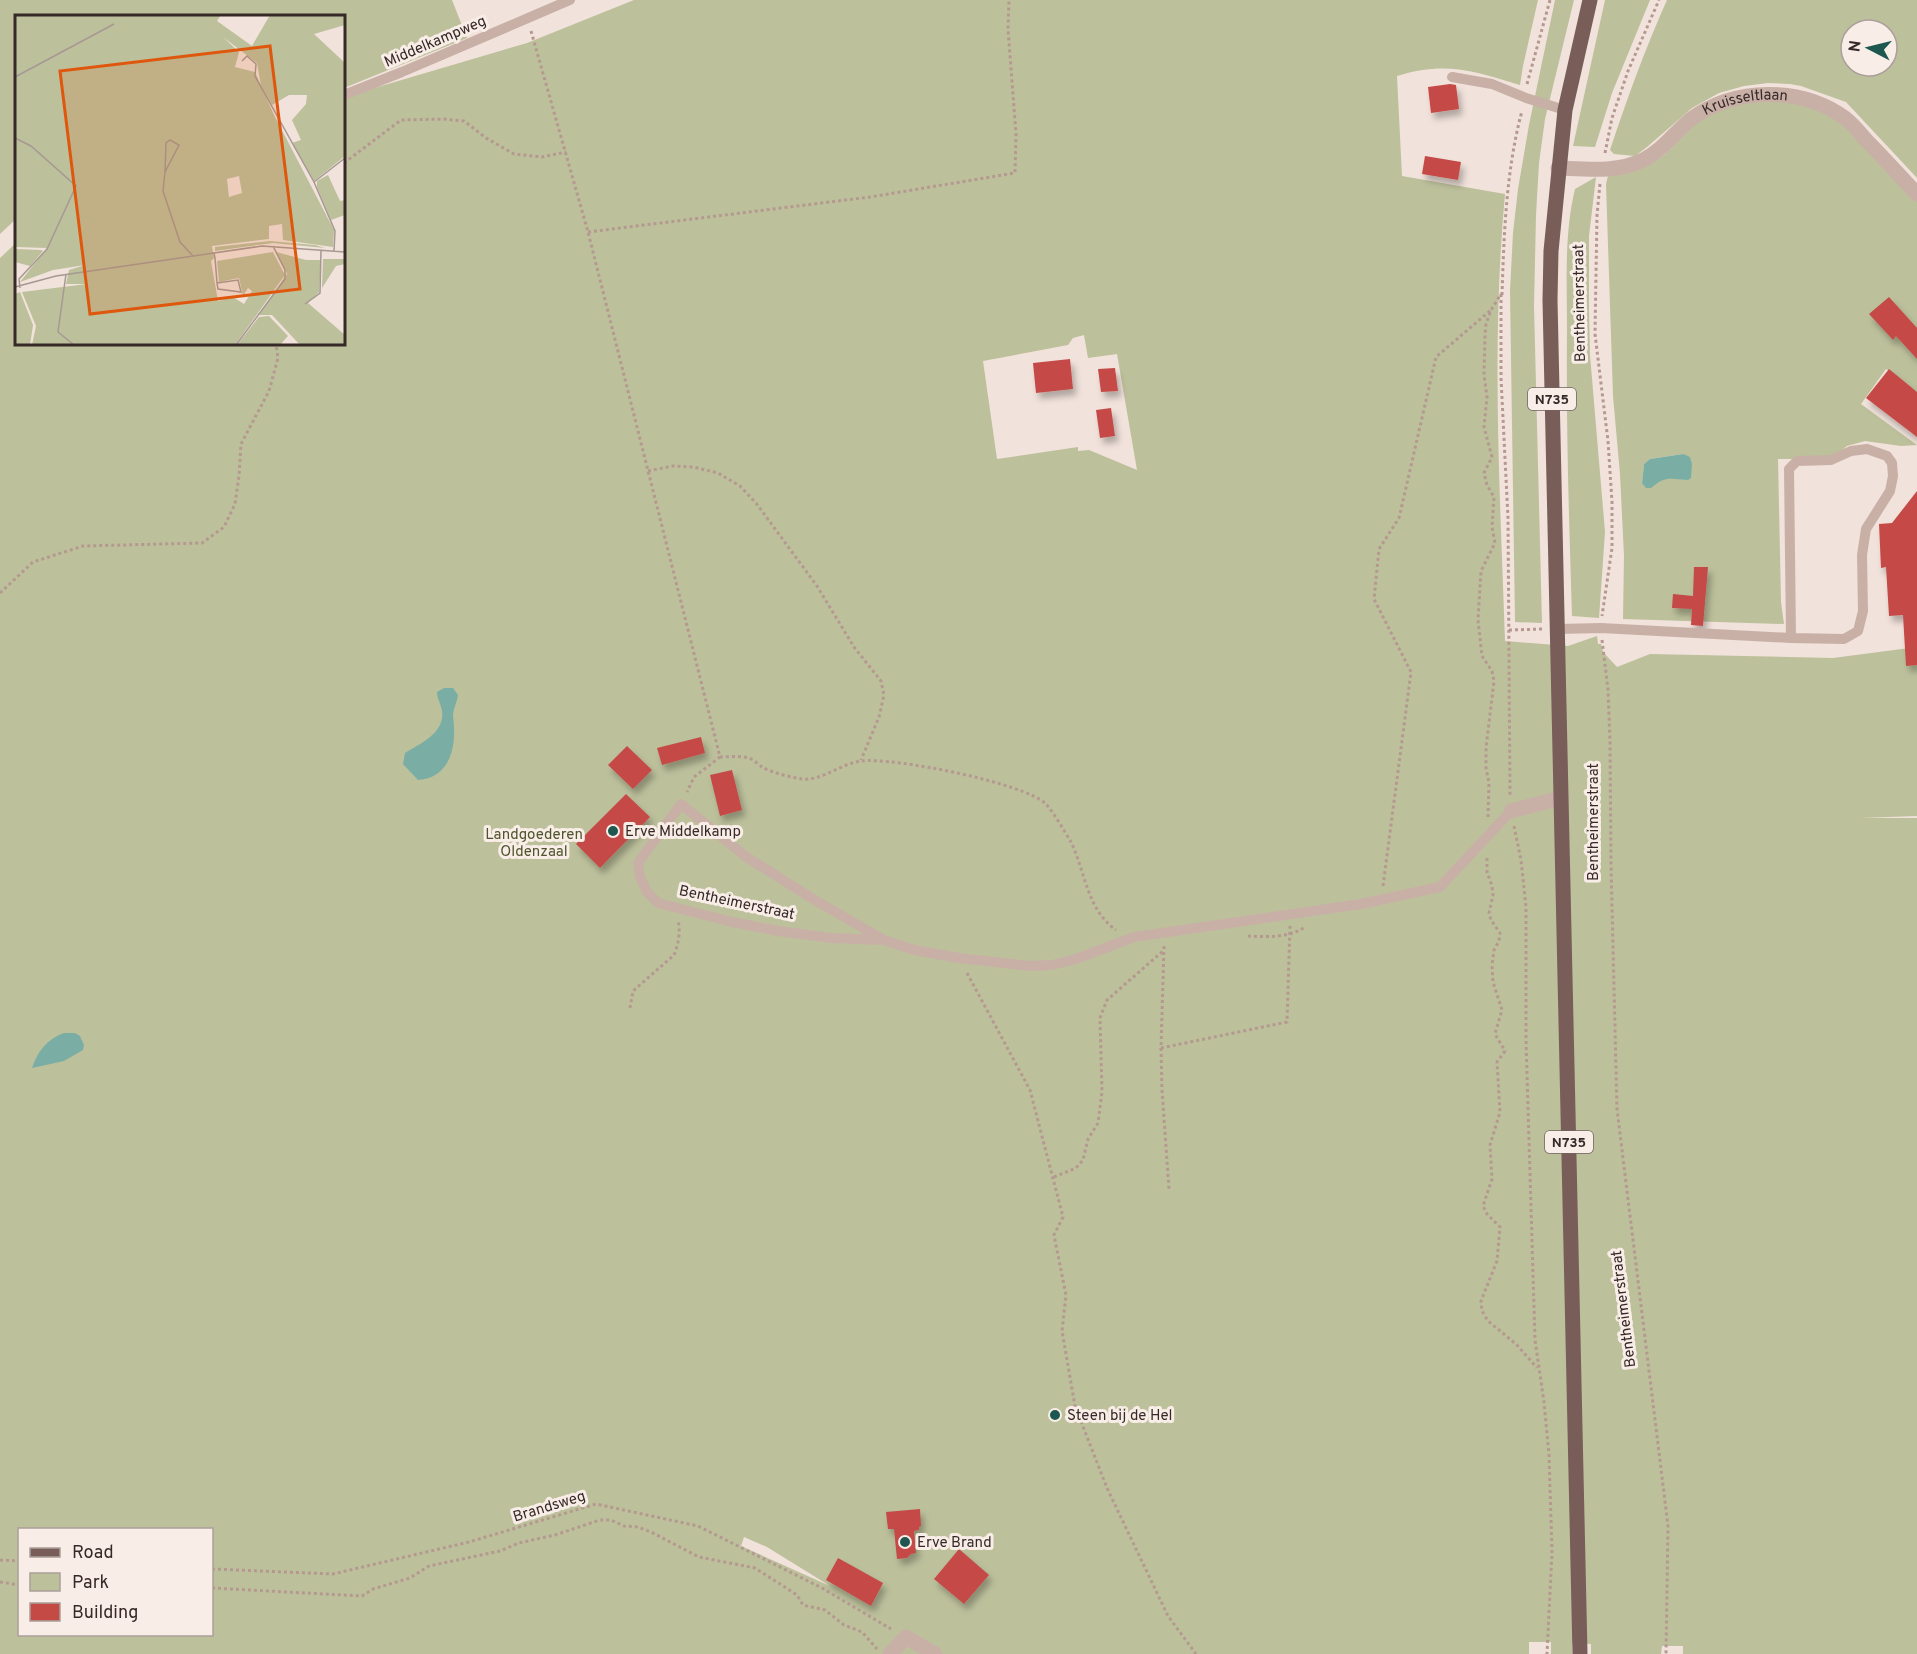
<svg xmlns="http://www.w3.org/2000/svg" width="1917" height="1654" font-family="Overpass,sans-serif">
<defs>
<filter id="shadow"><feDropShadow dx="3.5" dy="6" stdDeviation="3" flood-color="#0004"/></filter>
</defs>
<rect width="100%" height="100%" fill="#f1e2db"/>
<g fill="#bcc09b" fill-rule="evenodd">
<polygon points="0,0 452,0 467,38 344,88 344,16 16,16 16,219 0,234"/>
<path d="M634 0H1538L1523 66 1520 85C1473 71 1446 61 1397 76L1402 176 1505 194C1491 343 1500 492 1505 641L1568 646 1597 636 1598 644H1601L1603 652 1617 667 1650 654 1833 658 1917 647V816L1861 818H1917V1654H1683V1646H1662L1661 1654H1591V1644L1572 1643V1654H1551V1642H1529V1654H0V258L16 243V344H344V97L527 43ZM1084 335 1088 358 1117 354 1137 470 1089 450 1078 451V447L997 459 983 361 1068 345 1073 338ZM20 1530H212V1634H20ZM744 1537 767 1547 830 1586 741 1546Z"/>
<polygon points="1555,0 1574,0 1545,119 1539,163 1536,215 1534,306 1542,623 1515,622 1510,291 1513,233 1518,189 1529,125"/>
<polygon points="1605,0 1650,0 1612,93 1595,147 1573,146"/>
<path d="M1667 0H1917V178L1846 102 1801 86 1790 84 1768 83 1744 86 1719 93 1692 108 1647 147 1635 156 1614 154 1610 150C1627 99 1645 49 1667 0ZM1851 30H1887V66H1851Z"/>
<path d="M1800 101 1843 123 1917 199V392L1886 369 1861 404 1917 445 1901 446 1865 441 1847 446 1832 459H1778L1781 602 1784 624 1623 619 1624 556 1620 474 1613 396 1606 184 1608 176C1628 171 1648 168 1664 155 1682 140 1694 119 1717 110 1743 99 1773 102 1800 101ZM1683 454 1688 480 1669 478 1642 483 1644 464 1650 459Z"/>
<path d="M1596 177 1589 236V311L1590 355 1605 532 1599 618 1572 616C1569 521 1566 425 1567 329 1567 283 1564 234 1575 189Z"/>
</g>
<g fill="#7aaea5">
<path d="M1683 454 1690 457 1692 464 1691 478 1688 480C1670 479 1666 475 1651 488H1646L1642 483 1644 464 1650 459Z"/>
<path d="M444 688H453L458 695C457 702 454 707 453 714 453 718 454 723 454 728 455 753 447 778 418 780L403 764 405 753C421 743 445 733 442 711 441 704 437 699 437 692Z"/>
<path d="M64 1033H75L80 1036 84 1045 83 1050 64 1061 32 1068C37 1052 47 1039 64 1033Z"/>
</g>
<g fill="#c44a46" filter="url(#shadow)">
<polygon points="1450,84 1456,85 1459,109 1431,113 1428,87"/>
<polygon points="1425,156 1461,162 1458,180 1422,174"/>
<polygon points="1889,297 1917,328 1917,359 1896,336 1893,340 1869,314"/>
<polygon points="1070,359 1073,389 1036,393 1033,363"/>
<polygon points="1115,368 1118,391 1101,392 1098,369"/>
<polygon points="1889,369 1917,392 1917,437 1866,398"/>
<polygon points="1111,408 1115,436 1100,438 1096,410"/>
<polygon points="1917,491 1917,665 1906,666 1903,615 1889,616 1886,567 1881,568 1879,524 1892,523"/>
<polygon points="1694,567 1708,567 1703,626 1691,625 1692,609 1672,608 1673,594 1693,596"/>
<polygon points="701,737 705,753 662,765 657,748"/>
<polygon points="627,746 652,770 633,789 608,765"/>
<polygon points="732,770 742,810 720,816 710,775"/>
<polygon points="626,794 650,817 600,868 576,844"/>
<polygon points="920,1509 921,1526 919,1527 919,1530 914,1531 916,1553 911,1554 907,1558 897,1559 894,1529 888,1529 886,1512"/>
<polygon points="959,1549 989,1575 964,1604 934,1579"/>
<polygon points="838,1558 883,1583 871,1606 826,1580"/>
</g>
<g fill="none" stroke-linecap="round" stroke-linejoin="round">
<g stroke="#b59991" stroke-width="3" stroke-dasharray="3 3" stroke-linecap="butt">
<polyline points="531,31 588,232 720,757 694,777 687,792"/>
<polyline points="1527,84 1550,0"/>
<polyline points="1605,153 1612,118 1628,71 1659,0"/>
<polyline points="344,163 401,120 443,119 464,121 486,138 514,154 542,157 566,152"/>
<polyline points="1600,184 1597,215 1595,334 1608,441 1612,502 1612,548 1602,616"/>
<polyline points="588,232 870,197 1015,173 1016,134 1008,29 1009,0"/>
<polyline points="1501,294 1501,378 1508,518 1510,796"/>
<path d="M1502 295C1504 234 1506 170 1522 111"/>
<polyline points="648,471 673,466 693,467 718,473 740,486 756,503 817,586 854,647 881,681 884,695 879,717 861,760"/>
<polyline points="0,593 33,562 83,546 202,543 224,527 235,504 239,476 241,444 269,391 278,358 276,344"/>
<polyline points="1509,630 1543,629"/>
<polyline points="1602,640 1608,689 1610,741 1611,865 1617,1109 1668,1526 1666,1654"/>
<path d="M720 757C730 757 742 755 751 759 755 761 759 765 762 767 773 773 790 777 802 779 823 781 841 763 862 761 893 757 1025 783 1046 804 1054 813 1065 832 1071 842 1085 871 1087 910 1116 930"/>
<polyline points="1488,817 1489,783 1486,768 1486,748 1494,681 1492,671 1482,656 1478,620 1481,571 1495,543 1492,527 1494,497 1487,485 1484,473 1492,457 1484,427 1487,397 1484,375 1485,335 1486,324 1491,310 1501,294"/>
<polyline points="1514,826 1521,860 1526,907 1526,1040 1535,1340 1544,1402 1549,1455 1552,1552 1547,1654"/>
<polyline points="1487,858 1487,872 1492,886 1493,895 1489,913 1491,920 1500,933 1499,941 1494,950 1492,965 1493,982 1502,1010 1495,1034 1505,1051 1497,1062 1500,1112 1490,1145 1492,1179 1483,1206 1487,1214 1500,1227 1497,1261 1481,1301 1482,1311 1488,1321 1516,1344 1537,1368"/>
<polyline points="1383,886 1411,672 1374,599 1379,549 1399,518 1436,357 1491,310"/>
<path d="M1248 936C1267 937 1289 938 1305 927"/>
<polyline points="1164,946 1161,1048 1287,1022 1290,926"/>
<polyline points="967,973 1030,1090 1063,1217 1054,1235 1066,1295 1062,1331 1075,1406 1107,1488 1168,1616 1196,1654"/>
<path d="M630 1008 633 991 674 955C678 945 681 931 678 921"/>
<polyline points="1161,1048 1162,1090 1169,1189"/>
<polyline points="1054,1177 1076,1168 1083,1160 1088,1139 1098,1123 1102,1092 1100,1018 1107,1000 1163,951"/>
<polyline points="0,1560 20,1561"/>
<polyline points="212,1569 333,1574 469,1542 596,1504 698,1526 822,1588 891,1629"/>
<polyline points="0,1582 20,1585"/>
<polyline points="212,1588 362,1596 373,1589 410,1578 429,1566 500,1551 519,1543 555,1535 600,1520 611,1520 624,1526 638,1527 651,1532 699,1557 755,1568 797,1595 803,1605 825,1610 844,1625 862,1632 877,1649"/>
</g>
<g stroke="#c9b0a7" stroke-width="10">
<polyline points="1452,77 1492,84 1526,98 1565,110"/>
<polyline points="344,95 402,72 570,0"/>
<polyline points="1558,629 1601,628 1791,638 1844,639 1858,631 1863,611 1862,555 1866,529 1890,491 1893,476 1892,463 1887,456 1867,449 1851,451 1831,460 1797,461 1789,469 1791,638"/>
<polyline points="884,940 831,938 778,931 732,922 658,903 647,892 640,877 638,863 681,804 745,856 813,899 884,940 914,950 959,958 1030,966 1052,965 1076,959 1134,937 1361,904 1440,887 1511,811"/>
</g>
<g stroke="#c9b0a7" stroke-width="15">
<path id="s1" d="M1558 168C1585 169 1618 173 1643 160 1662 151 1675 132 1691 119 1735 87 1801 86 1845 118 1853 124 1860 133 1867 141 1884 158 1900 176 1917 194"/>
<polyline points="1511,811 1561,798"/>
<polyline points="890,1654 906,1637 935,1654"/>
</g>
<polyline stroke="#785d59" stroke-width="15" points="1580,1654 1550,300 1551,251 1565,110 1590,0"/>
</g>
<g fill="#1e574f" stroke="#f9ede7" stroke-width="2">
<circle cx="613" cy="831" r="6"/>
<circle cx="1055" cy="1415" r="6"/>
<circle cx="905" cy="1542" r="6"/>
</g>
<g text-anchor="middle" stroke-width="6" stroke-linejoin="round" paint-order="stroke">
<g fill="#f9ede7" stroke="#706461" stroke-width="1.5">
<rect x="1528" y="388" width="48" height="22" rx="4.5"/>
<rect x="1545" y="1131" width="48" height="22" rx="4.5"/>
</g>
<g font-size="14" font-weight="bold" fill="#362928">
<text x="1552" y="404">N735</text>
<text x="1569" y="1147">N735</text>
</g>
<g font-size="15" fill="#362928" stroke="#f9ede7">
<text transform="translate(435 41) rotate(-23)" y="5">Middelkampweg</text>
<text dy="5" stroke="none"><textPath href="#s1" startOffset="208">Kruisseltlaan</textPath></text>
<text transform="translate(1579 303) rotate(-91)" y="5">Bentheimerstraat</text>
<text transform="translate(1593 822) rotate(-90)" y="5">Bentheimerstraat</text>
<text transform="translate(737 902) rotate(12)" y="5">Bentheimerstraat</text>
<text transform="translate(1623 1309) rotate(-97)" y="5">Bentheimerstraat</text>
<text transform="translate(549 1506) rotate(-17)" y="5">Brandsweg</text>
</g>
<g font-size="15" fill="#362928" stroke="#f9ede7" text-anchor="start">
<text x="625" y="836">Erve Middelkamp</text>
<text x="1067" y="1420">Steen bij de Hel</text>
<text x="917" y="1547">Erve Brand</text>
</g>
<g font-size="15" fill="#4e542c" stroke="#f9ede7">
<text x="534" y="839">Landgoederen<tspan x="534" dy="17">Oldenzaal</tspan></text>
</g>
</g>
<g transform="translate(15 15)">
<rect width="330" height="330" fill="#f1e2db"/>
<path d="M0 0H206L202 6 237 31 255 0H330V10L299 19 330 48V141L299 166 277 128 286 125 277 105 291 89 292 80H274L257 90 246 71 242 48 208 22 224 37 220 52 240 57 259 100 319 215 318 232 268 225 267 209 254 211V224L197 231 199 243 196 246 203 286 218 282 229 289 237 276 233 273 228 281 224 263 204 267 202 246 258 237 270 260 220 330H17L21 311 7 277 72 269H51L54 255 70 250 38 255 5 267 32 233 0 232ZM224 161 227 178 214 182 212 164ZM313 160 325 186 330 185V200L316 205 302 172V166ZM255 226 300 230 310 233 258 228 200 236V232ZM0 234 26 235 28 236 15 251 0 247ZM261 237 291 245H306L304 277 293 288 330 320V330H285L257 300H243L272 259ZM308 244H330V249L321 251 307 273ZM5 277 18 310 15 330H0V279ZM254 301 273 321 265 330H222L244 302Z" fill="#bcc09b" fill-rule="evenodd"/>
<path fill="none" stroke="#a69893" stroke-width="1.5" d="M227 46 232 41 241 49 240 61 299 167 320 216 319 236M0 62 99 9M0 123 16 131 61 171 32 234 4 264 5 273M150 157 151 128 155 125 164 130 150 157 148 176 165 227 178 241M299 167 330 143M199 238 200 243 202 268 203 274 226 277 223 265 202 268M51 259 43 317 59 330M0 272 41 261 247 231 330 237M290 289 305 278 306 235M221 330 270 264V255L258 231"/>
<path fill="#df570d" fill-opacity="0.15" stroke="#df570d" stroke-width="3" d="M255 31 285 274 75 299 45 56Z"/>
<rect width="330" height="330" fill="none" stroke="#362928" stroke-width="3"/>
</g>
<rect x="18" y="1528" width="195" height="108" fill="#f9ede7" stroke="#ab9f9b" stroke-width="1.5"/>
<rect x="30" y="1548" width="30" height="9" fill="#785d59" stroke="#ab9f9b" stroke-width="1.5"/>
<text x="72" y="1558" font-size="18" fill="#362928">Road</text>
<rect x="30" y="1573" width="30" height="18" fill="#bcc09b" stroke="#ab9f9b" stroke-width="1.5"/>
<text x="72" y="1588" font-size="18" fill="#362928">Park</text>
<rect x="30" y="1603" width="30" height="18" fill="#c44a46" stroke="#ab9f9b" stroke-width="1.5"/>
<text x="72" y="1618" font-size="18" fill="#362928">Building</text>
<g transform="translate(1869 48) rotate(277)"><circle r="28" fill="#f9ede7" stroke="#ab9f9b" stroke-width="1.5"/>
<path d="M0-4.5L10 22L0 15L-10 22Z" fill="#1e574f"/>
<text y="-9" font-size="16" font-weight="bold" text-anchor="middle" fill="#362928">N</text>
</g>
</svg>
